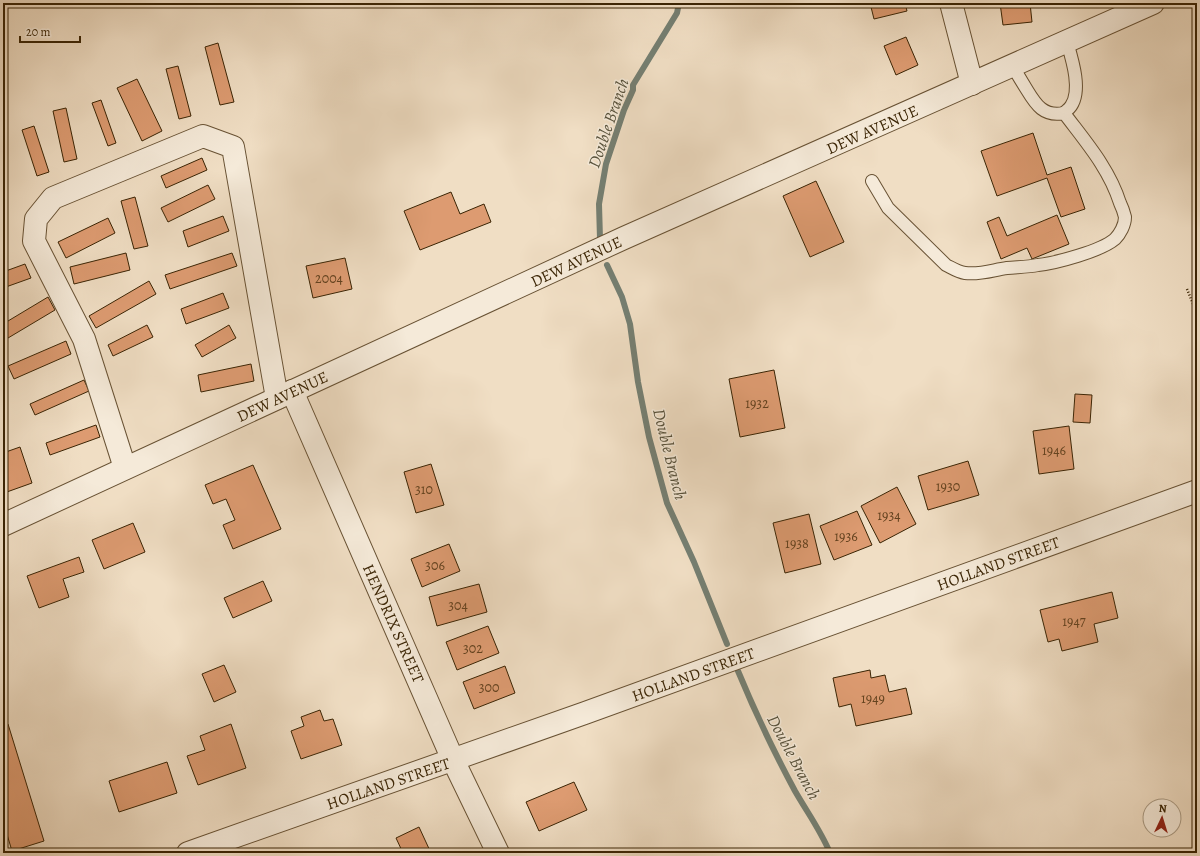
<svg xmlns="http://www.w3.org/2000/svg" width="1200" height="856" font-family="Alegreya,serif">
<rect width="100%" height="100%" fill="#f0dec4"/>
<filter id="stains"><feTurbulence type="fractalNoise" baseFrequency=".005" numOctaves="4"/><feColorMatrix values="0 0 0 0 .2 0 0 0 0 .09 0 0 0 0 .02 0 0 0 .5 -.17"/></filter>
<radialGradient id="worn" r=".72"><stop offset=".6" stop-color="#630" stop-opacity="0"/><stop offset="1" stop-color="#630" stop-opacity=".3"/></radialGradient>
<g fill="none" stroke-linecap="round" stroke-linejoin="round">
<g stroke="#757f72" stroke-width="6">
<polyline points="600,239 599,204 606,164 624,110 633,90 633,85 677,13 679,3"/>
<polyline points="607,265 622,297 630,324 638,382 649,437 667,503 694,562 727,644"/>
<path d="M738 671C755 712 774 752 795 791 807 812 821 831 830 853"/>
</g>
</g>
<g fill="#dd9b71" stroke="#3a2404">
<polygon points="870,3 905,3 907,11 874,19"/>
<polygon points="1000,3 1030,3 1032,22 1003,25"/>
<polygon points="906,37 918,65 896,75 884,46"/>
<polygon points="218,43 234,102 220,105 205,47"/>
<polygon points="178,66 191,116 179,119 166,69"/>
<polygon points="137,79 162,131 142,141 117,88"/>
<polygon points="101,100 116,143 108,146 92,103"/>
<polygon points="66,108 77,159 64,162 53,111"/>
<polygon points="34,126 49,172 37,176 22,130"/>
<polygon points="1033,133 1047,175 1071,167 1085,209 1061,217 1047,178 997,196 981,151"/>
<polygon points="202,158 207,170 166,188 161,176"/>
<polygon points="816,181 844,242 810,257 783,196"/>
<polygon points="208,185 215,199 168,222 161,208"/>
<polygon points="451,192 460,214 484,204 491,222 420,250 404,211"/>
<polygon points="135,197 148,246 134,249 121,201"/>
<polygon points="1057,215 1069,244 1032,259 1027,248 1001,259 987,222 999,217 1007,236"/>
<polygon points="223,216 229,231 188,247 183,231"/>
<polygon points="108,218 115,233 66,258 58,242"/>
<polygon points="126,253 130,270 74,284 70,267"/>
<polygon points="232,253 237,266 170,289 165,275"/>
<polygon points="345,258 352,289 313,298 306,266"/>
<polygon points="25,264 31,278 3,288 3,272"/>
<polygon points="149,281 156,294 96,328 89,316"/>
<polygon points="223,293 229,308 186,324 181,309"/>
<polygon points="48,297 55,310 3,341 3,324"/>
<polygon points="147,325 153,337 113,356 108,345"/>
<polygon points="229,325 236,338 202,357 195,345"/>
<polygon points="66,341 71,354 14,379 8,366"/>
<polygon points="251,364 254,381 201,392 198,375"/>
<polygon points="774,370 785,428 740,437 729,379"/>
<polygon points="84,380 89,391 35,415 30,404"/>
<polygon points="1075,394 1092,395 1090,423 1073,422"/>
<polygon points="96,425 100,437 50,455 46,443"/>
<polygon points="1069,426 1074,469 1039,474 1033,431"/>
<polygon points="20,447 32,483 4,493 3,490 3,453"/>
<polygon points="968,461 979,495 928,510 918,476"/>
<polygon points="431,464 444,505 416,513 404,472"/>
<polygon points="253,465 281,529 233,549 223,525 235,520 226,499 213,504 205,485"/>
<polygon points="897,487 916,524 880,543 861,506"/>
<polygon points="857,511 872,545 834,560 820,526"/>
<polygon points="809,514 821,564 785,573 773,523"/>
<polygon points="133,523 145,552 104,569 92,540"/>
<polygon points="449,544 460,571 422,587 411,559"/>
<polygon points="79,557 84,572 63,579 69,597 39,608 27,576"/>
<polygon points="263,581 272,601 233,618 224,598"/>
<polygon points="479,584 487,612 437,626 429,597"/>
<polygon points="1112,592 1118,618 1094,624 1098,642 1062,651 1059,639 1048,642 1040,610"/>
<polygon points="488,626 499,653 457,670 446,642"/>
<polygon points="224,665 236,692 214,702 202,674"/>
<polygon points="505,666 515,693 474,709 463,682"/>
<polygon points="870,670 871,678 885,675 889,692 906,688 912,714 856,726 851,704 839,707 833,678"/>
<polygon points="320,710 324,721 333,719 342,745 301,759 291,731 304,726 301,717"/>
<polygon points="8,724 44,841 12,851 3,821 3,725"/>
<polygon points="231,724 246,768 198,785 187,756 205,750 200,736"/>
<polygon points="167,762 177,793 119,812 109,781"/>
<polygon points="574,782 587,810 539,831 526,802"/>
<polygon points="419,827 431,853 403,853 396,838"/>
</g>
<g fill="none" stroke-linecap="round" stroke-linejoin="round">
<defs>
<g id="lane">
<path d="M1064 113C1066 111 1069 109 1071 106 1082 90 1072 59 1067 42"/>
<path d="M872 181 888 208 946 265C952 268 958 272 965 273 980 275 993 270 1007 268 1017 267 1028 267 1038 265 1056 263 1101 251 1115 239 1120 234 1125 225 1125 217 1124 213 1122 207 1120 203 1109 168 1085 141 1064 113 1044 117 1036 105 1027 90 1022 82 1017 74 1013 66"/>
</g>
<g id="street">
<polyline points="951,3 972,84"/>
<polyline points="292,391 453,760 498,853"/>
<polyline points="125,468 84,339 34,241 36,219 53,198 203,136 233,147 277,398"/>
<polyline points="3,525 624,238 1153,3"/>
<polyline points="188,853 585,713 1197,491"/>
</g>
</defs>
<use href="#lane" stroke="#685234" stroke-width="14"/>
<use href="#street" stroke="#685234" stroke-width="24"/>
<polyline stroke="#3a2404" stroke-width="2.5" stroke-dasharray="1 2" stroke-linecap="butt" points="1187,289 1197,314"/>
<use href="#lane" stroke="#f5ead9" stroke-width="12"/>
<use href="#street" stroke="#f5ead9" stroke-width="22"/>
</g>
<g text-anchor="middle" stroke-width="3" stroke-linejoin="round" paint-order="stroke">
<g font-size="14" fill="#63421f">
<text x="329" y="283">2004</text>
<text x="757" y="408">1932</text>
<text x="1054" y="455">1946</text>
<text x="948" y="491">1930</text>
<text x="424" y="494">310</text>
<text x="889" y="520">1934</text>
<text x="846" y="541">1936</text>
<text x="797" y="548">1938</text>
<text x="435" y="570">306</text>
<text x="458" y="610">304</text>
<text x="1074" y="626">1947</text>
<text x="473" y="653">302</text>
<text x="489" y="692">300</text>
<text x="873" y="703">1949</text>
</g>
<g font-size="16" fill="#3a2404" stroke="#f5ead9">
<text transform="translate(872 129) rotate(-24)" y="6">DEW AVENUE</text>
<text transform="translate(576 261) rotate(-25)" y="6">DEW AVENUE</text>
<text transform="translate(282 396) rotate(-25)" y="6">DEW AVENUE</text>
<text transform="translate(998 563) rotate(-20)" y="6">HOLLAND STREET</text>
<text transform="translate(394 623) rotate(66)" y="6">HENDRIX STREET</text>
<text transform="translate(693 674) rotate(-20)" y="6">HOLLAND STREET</text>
<text transform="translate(388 783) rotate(-19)" y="6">HOLLAND STREET</text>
</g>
<g font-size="17" font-style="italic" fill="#57513b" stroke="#f5ead9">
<text transform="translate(608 123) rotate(-71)" y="6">Double Branch</text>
<text transform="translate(670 454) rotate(76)" y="6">Double Branch</text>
<text transform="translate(794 757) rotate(62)" y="6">Double Branch</text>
</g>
</g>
<rect width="1200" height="856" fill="none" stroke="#f0dec4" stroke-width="16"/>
<rect x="4" y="4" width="1192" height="848" fill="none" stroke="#3a2404" stroke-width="2"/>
<rect x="8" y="8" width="1184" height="840" fill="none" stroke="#3a2404"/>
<g transform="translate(1162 818) rotate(4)"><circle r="19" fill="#f5ead9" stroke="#aa9b84"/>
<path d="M0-3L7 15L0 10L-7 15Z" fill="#8f2418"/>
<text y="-6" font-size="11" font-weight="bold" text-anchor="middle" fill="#3a2404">N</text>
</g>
<path d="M20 36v6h60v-6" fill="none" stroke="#3a2404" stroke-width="2"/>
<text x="26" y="36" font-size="12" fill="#3a2404" stroke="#f5ead9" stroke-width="3" paint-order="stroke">20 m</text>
<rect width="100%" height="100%" filter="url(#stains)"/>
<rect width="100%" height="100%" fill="url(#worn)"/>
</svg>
